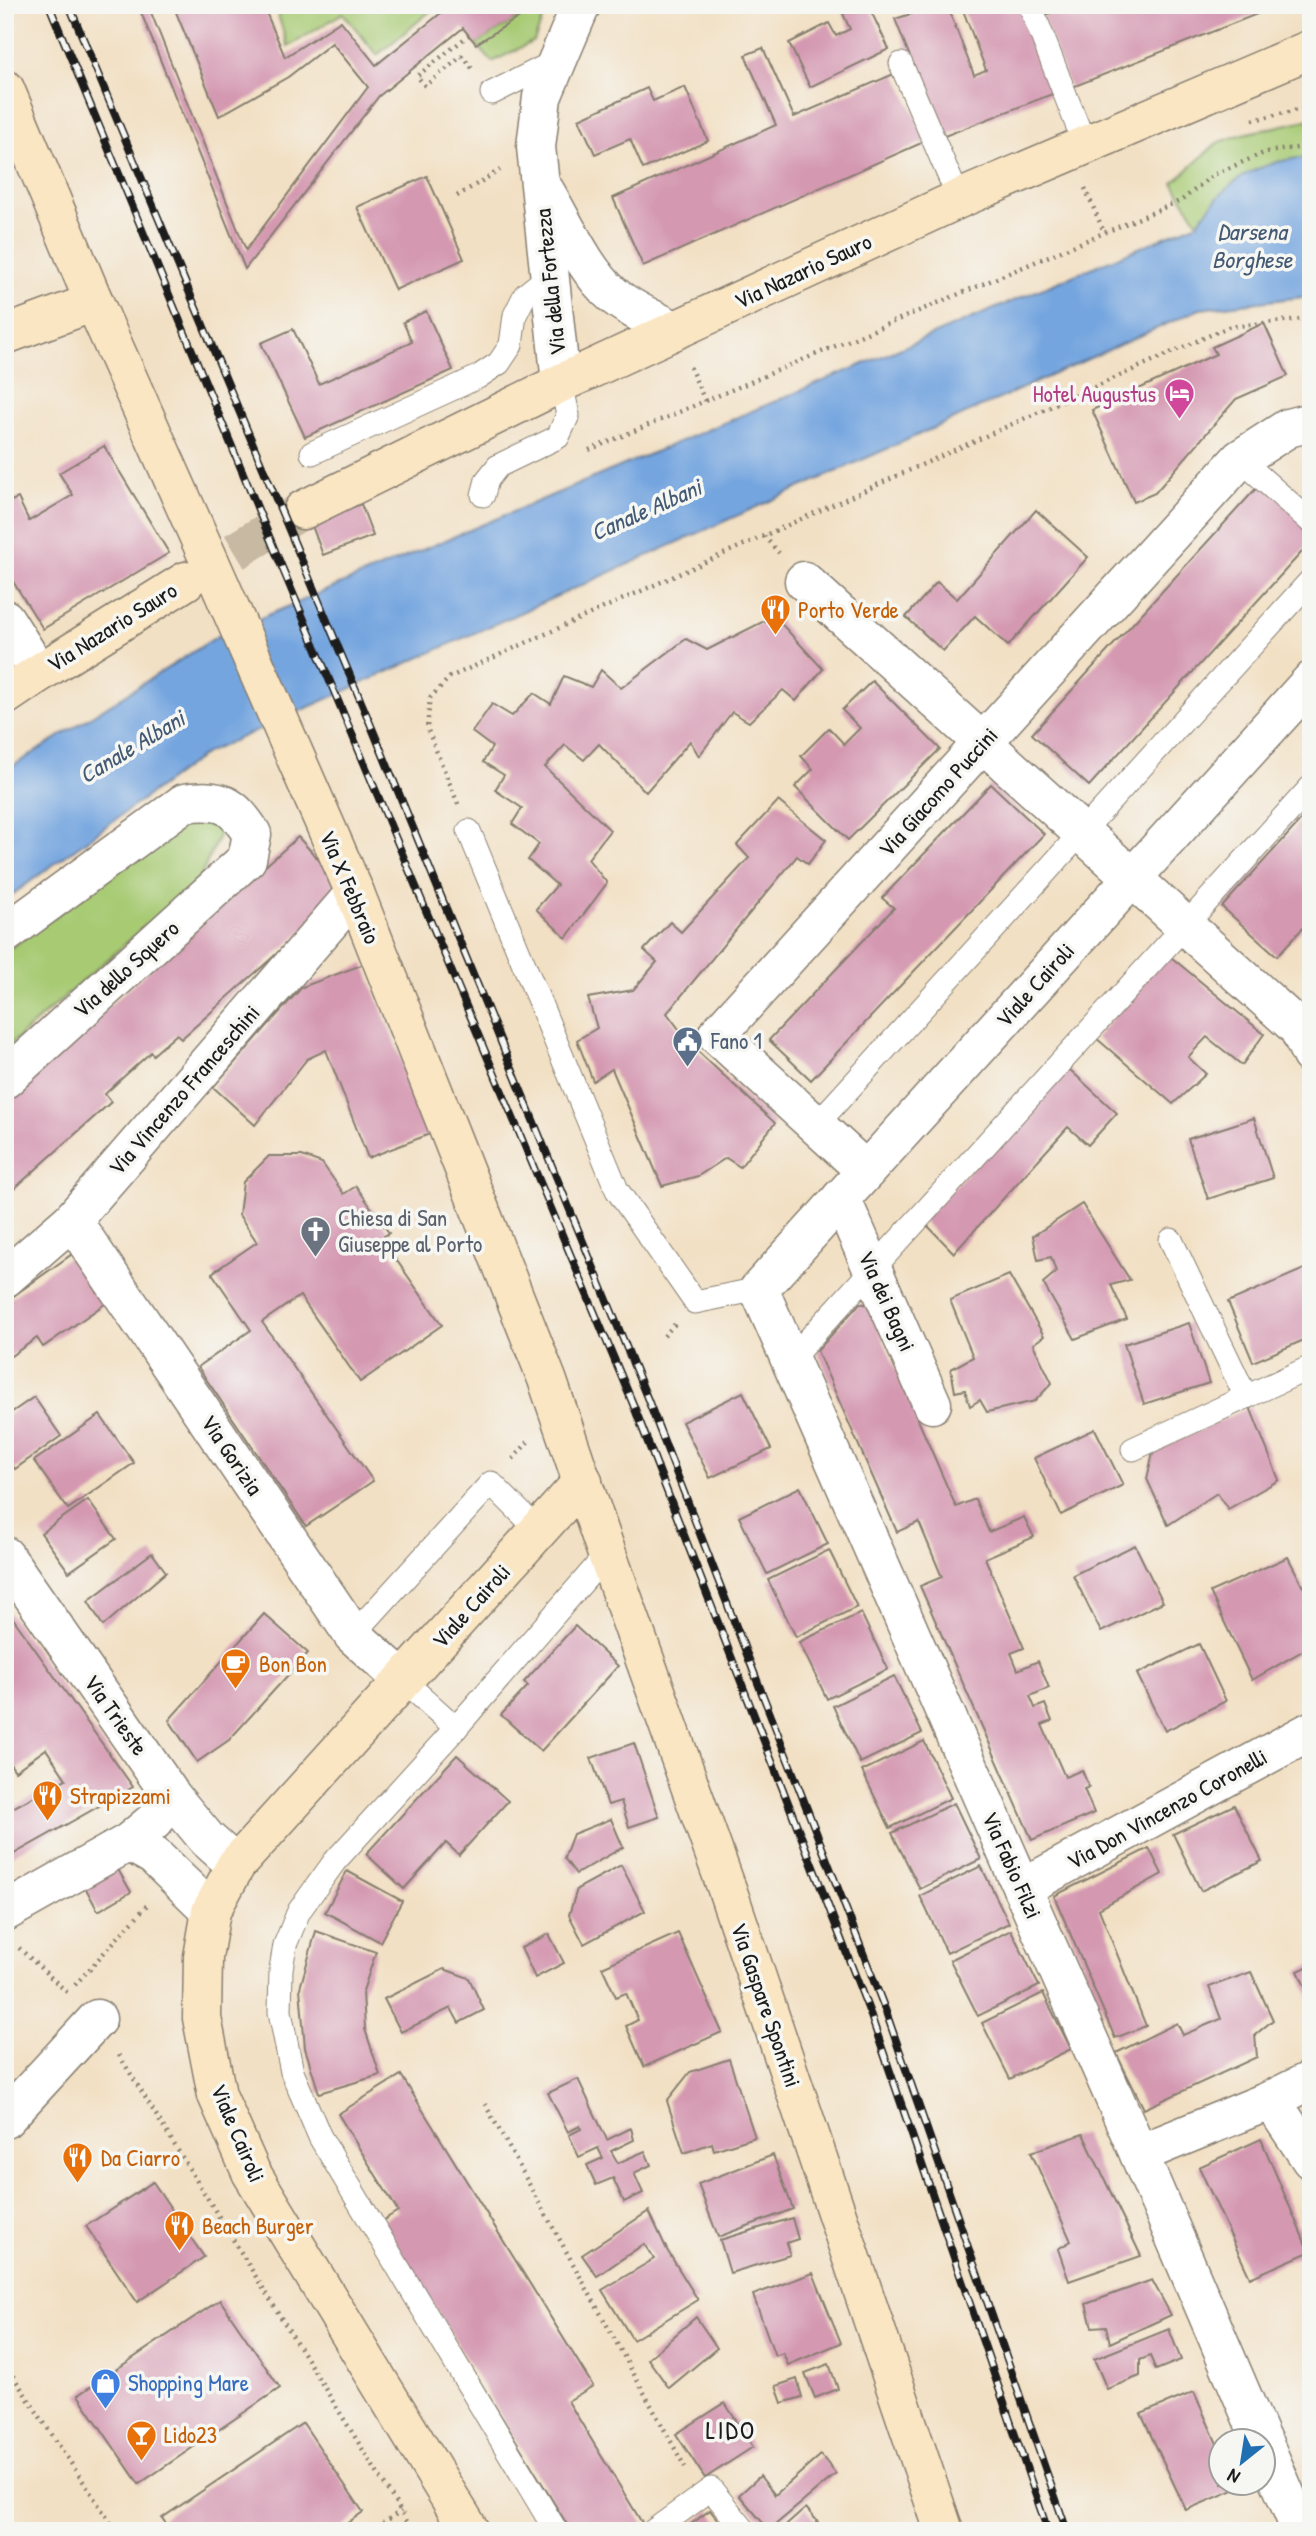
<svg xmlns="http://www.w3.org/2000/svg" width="1316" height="2536" font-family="'Patrick Hand',sans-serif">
<rect width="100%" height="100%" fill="#f6f6f2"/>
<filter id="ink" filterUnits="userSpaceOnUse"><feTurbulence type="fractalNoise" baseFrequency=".0143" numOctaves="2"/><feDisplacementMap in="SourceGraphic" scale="14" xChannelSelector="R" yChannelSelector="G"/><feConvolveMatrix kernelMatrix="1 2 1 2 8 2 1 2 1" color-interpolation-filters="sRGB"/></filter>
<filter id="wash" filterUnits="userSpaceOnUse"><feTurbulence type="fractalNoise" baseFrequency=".00686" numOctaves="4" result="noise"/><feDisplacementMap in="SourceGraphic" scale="28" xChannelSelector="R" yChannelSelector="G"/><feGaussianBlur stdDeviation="1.57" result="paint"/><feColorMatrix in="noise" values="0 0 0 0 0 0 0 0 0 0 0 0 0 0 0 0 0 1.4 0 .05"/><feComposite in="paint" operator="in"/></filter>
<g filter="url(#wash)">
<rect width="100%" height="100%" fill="#f2e0c4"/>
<g fill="#a7ca73" stroke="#627348" stroke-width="2">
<polygon points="275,5 438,5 377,55 343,13 288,47"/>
<polygon points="521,5 548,5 534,41 492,62 476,44 524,14"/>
<path d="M1311 119V157C1260 160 1226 180 1198 223L1173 183 1217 143 1243 134Z"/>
<polygon points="219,820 218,838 199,880 5,1049 5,952 184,824"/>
</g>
<path fill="#75a5df" stroke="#48607e" stroke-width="2" d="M1311 157V296L1200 309 206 753 5 900V771L218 636 1198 223C1226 180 1259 160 1311 157Z"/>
<g id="blocks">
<g fill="#d498b1">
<polygon points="138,5 148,5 246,250 368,87 332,43 288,77 219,116 173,5 263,5 285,57 341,21 376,65 451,5 521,5 524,14 476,44 463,28 379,96 245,269"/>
<polygon points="861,5 868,5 889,49 810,87 789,43 829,23 836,36 850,29 843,14"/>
<polygon points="940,5 947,5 974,75 986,70 961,5 1020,5 1055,93 942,137 895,19"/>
<polygon points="1070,5 1159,5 1161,9 1172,5 1280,5 1070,88 1042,16"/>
<polygon points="763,48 794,117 896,73 926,141 643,266 613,198 776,125 745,55"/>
<polygon points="685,87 708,141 643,169 630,139 595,154 579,119 647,88 653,101"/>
<polygon points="427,176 464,259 395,290 357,207"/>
<polygon points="426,311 453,370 305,437 261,343 293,329 319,384 412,342 403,322"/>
<polygon points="1264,323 1288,376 1236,399 1155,493 1134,502 1092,410 1216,354 1212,347"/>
<polygon points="104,446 169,553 43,629 5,569 5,489 11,501 18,498 29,521 73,495 59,473"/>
<polygon points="1262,482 1311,527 1311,542 1089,786 1032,734"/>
<polygon points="361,504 373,536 323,555 311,523"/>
<polygon points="1036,510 1088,557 1008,646 975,616 943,651 906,617 937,582 957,599"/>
<polygon points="774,616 823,669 796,701 783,690 749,722 732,712 699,756 690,741 646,792 599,744 584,760 565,745 545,767 610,830 588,859 607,883 566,938 536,909 557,885 528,860 539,844 512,824 522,808 495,790 504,775 483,762 492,747 472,732 492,704 512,716 534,693 551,704 564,676 591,687 601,670 621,688 686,639 707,650"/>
<polygon points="872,681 940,749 848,840 795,787 813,769 801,756 829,728 844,744 860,728 842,710"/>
<polygon points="991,784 1044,834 811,1080 769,1040 894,908 882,898"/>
<polygon points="778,801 826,840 808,864 797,856 667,1013 691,1045 775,1123 740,1167 726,1158 698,1176 662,1186 612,1069 593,1081 577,1040 597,1028 588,998 633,990 657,962 644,950 670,922 681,932 749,858 737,845"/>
<polygon points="1311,809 1311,919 1277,956 1222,907"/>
<polygon points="298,837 347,891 181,1039 177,1034 153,1055 151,1052 119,1081 105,1094 111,1102 5,1197 5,1099"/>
<polygon points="1166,953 1264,1034 1242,1065 1207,1037 1188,1057 1206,1074 1173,1104 1096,1038"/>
<polygon points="364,964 430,1134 368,1158 326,1050 307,1059 255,1125 213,1087 302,987"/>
<polygon points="1068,1068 1117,1113 1088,1145 1068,1127 954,1253 922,1220"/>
<polygon points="1254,1118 1273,1178 1208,1199 1188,1139"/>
<polygon points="269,1156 302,1156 322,1163 344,1194 356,1186 389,1233 381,1238 442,1325 360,1382 300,1296 262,1322 373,1481 306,1526 198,1367 251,1330 212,1273 257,1242 239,1215 243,1182"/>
<polygon points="1082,1204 1130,1280 1111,1285 1127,1319 1075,1339 1043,1283 1056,1272 1051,1257 1038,1260 1033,1236"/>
<polygon points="75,1252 109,1301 43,1347 37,1338 5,1360 5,1302"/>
<polygon points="1311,1266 1311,1337 1253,1362 1228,1302"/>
<polygon points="1009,1275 1044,1336 1033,1344 1052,1383 1035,1401 987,1412 980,1400 970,1406 965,1390 955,1392 951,1369 973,1357 950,1300"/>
<polygon points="860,1303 868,1305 956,1507 975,1499 989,1532 1024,1517 1034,1537 985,1558 1024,1648 1011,1653 1018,1670 1038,1661 1049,1688 1030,1696 1035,1708 1045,1704 1052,1721 1042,1725 1065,1777 1082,1770 1089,1787 1084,1789 1094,1813 1032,1840 920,1586 942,1577 919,1522 897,1532 817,1351"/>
<polygon points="1189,1323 1209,1383 1144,1404 1124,1344"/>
<polygon points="743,1392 771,1449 710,1478 682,1422"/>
<polygon points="34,1397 61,1436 15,1469 5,1456 5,1417"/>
<polygon points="1250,1407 1279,1480 1228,1509 1217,1493 1168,1525 1147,1479 1153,1452"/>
<polygon points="100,1415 134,1463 68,1509 34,1461"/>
<polygon points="1095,1429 1123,1485 1061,1515 1034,1458"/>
<polygon points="800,1487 828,1544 767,1574 739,1517"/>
<polygon points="88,1500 116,1539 69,1572 41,1533"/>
<polygon points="1135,1545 1163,1602 1101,1632 1073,1575"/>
<polygon points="829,1550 857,1607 796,1637 768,1580"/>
<polygon points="152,1553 166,1572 103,1626 88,1601"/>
<polygon points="1288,1557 1311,1602 1311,1646 1252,1680 1210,1592"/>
<polygon points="5,1607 133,1787 5,1859 5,1812 66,1779 46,1749 15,1771 5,1757"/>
<polygon points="861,1613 888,1669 827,1699 799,1642"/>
<polygon points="264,1614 308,1653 229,1740 197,1762 169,1720"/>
<polygon points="575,1626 618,1666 541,1751 501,1715 528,1686 524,1682"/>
<polygon points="1199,1644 1226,1701 1165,1731 1137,1674"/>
<polygon points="894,1676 922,1733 860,1763 833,1706"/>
<polygon points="924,1741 951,1798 890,1828 862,1771"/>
<polygon points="634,1743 659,1817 629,1827 621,1801 608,1805 591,1758"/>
<polygon points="457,1755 508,1801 459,1855 446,1843 404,1889 366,1854"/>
<polygon points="954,1803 981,1859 920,1889 892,1833"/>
<polygon points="1234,1805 1262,1861 1201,1891 1173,1834"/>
<polygon points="611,1819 623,1847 576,1874 564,1858 573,1834"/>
<polygon points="1149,1848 1162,1874 1099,1909 1146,2026 1115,2038 1054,1896"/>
<polygon points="621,1865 645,1911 584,1944 569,1915 577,1889"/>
<polygon points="116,1866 131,1892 98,1911 84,1885"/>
<polygon points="981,1866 1009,1923 947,1953 920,1896"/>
<polygon points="347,1871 402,1901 380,1942 325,1912"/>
<polygon points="1011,1930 1039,1986 978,2016 950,1960"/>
<polygon points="316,1931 376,1952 363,1991 365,2029 380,2075 319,2093 305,2048 300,1988"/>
<polygon points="678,1933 722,2032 644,2067 626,2026 638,2020 626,1993 616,1997 602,1967"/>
<polygon points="549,1934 564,1963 535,1978 521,1948"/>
<polygon points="1311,1965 1311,2000 1298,1971"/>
<polygon points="444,1969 469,1978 484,2010 459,2023 451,2008 401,2032 384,1999"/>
<polygon points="1251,1972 1273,2020 1255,2035 1257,2057 1144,2109 1116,2053 1177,2023 1183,2035 1221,2019 1209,1987"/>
<polygon points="1043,1993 1071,2049 1010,2079 982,2023"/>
<polygon points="729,2059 755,2137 714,2150 712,2143 684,2153 667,2101 690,2072"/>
<polygon points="401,2075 593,2386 568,2401 647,2531 571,2531 382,2221 398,2211 338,2114"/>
<polygon points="578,2079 607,2140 631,2128 634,2140 611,2151 618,2163 645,2151 651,2165 634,2173 643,2193 624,2202 613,2178 596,2185 587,2165 603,2158 598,2148 579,2157 569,2135 581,2129 580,2126 568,2132 548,2093"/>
<polygon points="1083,2134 1141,2256 1069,2281 1058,2249 1071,2241 1031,2152"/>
<polygon points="1261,2139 1309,2252 1250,2278 1199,2167"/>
<polygon points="773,2155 793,2209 718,2237 698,2184"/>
<polygon points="153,2182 204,2257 137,2302 86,2226"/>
<polygon points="649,2211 667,2250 698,2300 633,2340 602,2290 654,2259 644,2244 597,2276 582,2255"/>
<polygon points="792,2218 798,2239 786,2243 790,2255 730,2273 720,2240"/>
<polygon points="813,2273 841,2343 788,2365 783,2353 775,2356 753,2295"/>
<polygon points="1152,2280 1171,2315 1110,2343 1106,2326 1092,2327 1086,2304"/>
<polygon points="220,2300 280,2388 139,2484 78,2395"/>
<polygon points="696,2317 717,2348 669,2388 648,2359"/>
<polygon points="1169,2329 1181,2360 1156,2370 1150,2356 1140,2360 1140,2376 1107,2389 1094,2359"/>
<polygon points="829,2364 838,2389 815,2398 805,2373"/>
<polygon points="797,2379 802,2397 782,2403 776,2386"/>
<polygon points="1194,2392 1222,2455 1222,2484 1234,2484 1236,2489 1186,2510 1141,2414"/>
<polygon points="725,2403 753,2447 705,2478 676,2434"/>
<polygon points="303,2423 363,2512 336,2531 171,2531 162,2518"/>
<polygon points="821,2455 836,2474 769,2530 739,2495 760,2476 775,2495"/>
<polygon points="806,2508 818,2522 809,2531 780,2531"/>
<polygon points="710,2510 727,2531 682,2531"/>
</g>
</g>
</g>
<g filter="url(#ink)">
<use href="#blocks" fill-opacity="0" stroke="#877e70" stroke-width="2"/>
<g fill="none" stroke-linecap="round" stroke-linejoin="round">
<polyline stroke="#c7b9a2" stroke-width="38" stroke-dasharray="38 19" stroke-linecap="butt" points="186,581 303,510"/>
<defs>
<g id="lane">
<polyline points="1030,5 1085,145"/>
<polyline points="901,64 959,199"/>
<polyline points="492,93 558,60"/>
<polyline points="312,453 478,377 499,363 511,345 515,315 525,295 550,275"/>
<polyline points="1240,459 1311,522"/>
<polyline points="483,495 487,480 498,466 558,437 568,415 561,383"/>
<polyline points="469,831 617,1190 695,1302 759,1289"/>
<polyline points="816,1125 1311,580"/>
<polyline points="1171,1240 1246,1397"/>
<polyline points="790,1360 1311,787"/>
<polyline points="1133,1449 1311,1367"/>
<polyline points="353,1635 491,1483 539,1531"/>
<polyline points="403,1680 456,1728"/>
<polyline points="556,2531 320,2137 292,2072 280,2012 281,1969 285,1945 299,1911 335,1861 456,1728 607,1554"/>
<polyline points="653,2531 711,2489 745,2531"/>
</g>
<g id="street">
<path d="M545 191C564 223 585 271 613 295 631 310 653 319 674 330"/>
<polyline points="561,383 536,147 542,97 581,5"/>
<polyline points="804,581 1298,1028 1311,1055"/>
<polyline points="5,619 39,673"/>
<path d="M5 934 184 803C221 798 232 803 252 834L247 859 5 1079"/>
<polyline points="866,1171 717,1035 1240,459 1288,428 1311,422"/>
<polyline points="841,1198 932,1404"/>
<polyline points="72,1220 353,1635 403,1680"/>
<polyline points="5,1278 72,1220 355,893"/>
<polyline points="5,1556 173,1798 207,1839 236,1865"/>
<polyline points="129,1842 154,1856 211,1911"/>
<polyline points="1022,1888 1311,1731"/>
<polyline points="5,1912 129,1842 154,1821 173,1798"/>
<polyline points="1271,2100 1311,2160"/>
<polyline points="5,2119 97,2019"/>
<polyline points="1139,2154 1271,2100 1311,2080"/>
<polyline points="1262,2442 1139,2154 759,1289 1311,681"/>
<polyline points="1264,2444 1301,2531"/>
</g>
<g id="secondary">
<polyline points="5,89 94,302 218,580 355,893 547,1379 607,1554 728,1892 944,2531"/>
<polyline points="5,335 94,302"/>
<polyline points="303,510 561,383 959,199 1311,49"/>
<polyline points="5,696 39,673 186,581"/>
<polyline points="470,2531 251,2172 217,2095 202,2018 203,1957 211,1911 236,1865 583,1481"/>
</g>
</defs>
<use href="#lane" stroke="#877e70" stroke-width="25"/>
<use href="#street" stroke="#877e70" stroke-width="41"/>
<use href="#secondary" stroke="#877e70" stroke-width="41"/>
<g stroke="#877e70" stroke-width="4.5" stroke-dasharray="2 5" stroke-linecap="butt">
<polyline points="469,35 417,76 425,86 462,56 472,68"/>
<polyline points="1253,120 1311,107"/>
<polyline points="1085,188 1104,232"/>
<polyline points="457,196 500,170"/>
<polyline points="690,367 705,401"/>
<polyline points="589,450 1182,200 1213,175 1266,152 1311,146"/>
<polyline points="764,536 779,553"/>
<polyline points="458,804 427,728 430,698 450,677 1228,327 1311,318"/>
<polyline points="664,1336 675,1324"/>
<polyline points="513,1459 528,1442"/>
<polyline points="19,1948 69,1994"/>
<polyline points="75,1985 149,1903"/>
<polyline points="119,2055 413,2531"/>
<polyline points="485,2104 685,2467"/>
<polyline points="5,2364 116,2531"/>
<polyline points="371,2531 401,2511"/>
</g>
<use href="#lane" stroke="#fff" stroke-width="23"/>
<use href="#street" stroke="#fff" stroke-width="38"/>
<use href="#secondary" stroke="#fbe6c3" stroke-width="38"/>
<defs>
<g id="rail">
<polyline points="49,5 276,553 633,1404 871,2016 1048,2531"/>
<polyline points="69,5 372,728 648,1400 886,2012 1067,2531"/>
</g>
</defs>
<use href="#rail" stroke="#1c1c1c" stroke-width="8"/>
<use href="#rail" stroke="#f6f6f2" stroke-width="5" stroke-dasharray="16" stroke-linecap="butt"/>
</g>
</g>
<defs>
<symbol id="hotel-pin" viewBox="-11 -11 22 30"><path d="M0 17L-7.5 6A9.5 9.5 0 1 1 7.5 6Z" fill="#d1479c" stroke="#f6f6f2"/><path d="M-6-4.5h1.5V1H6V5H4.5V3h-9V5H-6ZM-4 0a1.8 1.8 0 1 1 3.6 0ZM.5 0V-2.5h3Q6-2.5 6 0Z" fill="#fff"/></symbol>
<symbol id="restaurant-pin" viewBox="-11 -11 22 30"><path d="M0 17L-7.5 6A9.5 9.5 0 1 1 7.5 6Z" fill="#e8710a" stroke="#f6f6f2"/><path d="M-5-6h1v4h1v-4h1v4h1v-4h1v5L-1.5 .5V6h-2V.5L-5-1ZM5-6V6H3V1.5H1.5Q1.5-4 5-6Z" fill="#fff"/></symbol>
<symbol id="civic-pin" viewBox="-11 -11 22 30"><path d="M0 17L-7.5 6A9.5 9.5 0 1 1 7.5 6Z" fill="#5c6f8a" stroke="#f6f6f2"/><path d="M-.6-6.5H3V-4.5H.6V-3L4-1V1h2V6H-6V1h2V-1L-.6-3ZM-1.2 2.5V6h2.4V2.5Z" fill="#fff"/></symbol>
<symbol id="church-pin" viewBox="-11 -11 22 30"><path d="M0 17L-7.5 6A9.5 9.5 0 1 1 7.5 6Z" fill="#6b7280" stroke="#f6f6f2"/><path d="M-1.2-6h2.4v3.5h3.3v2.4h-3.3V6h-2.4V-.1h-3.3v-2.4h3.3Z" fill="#fff"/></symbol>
<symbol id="cafe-pin" viewBox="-11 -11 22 30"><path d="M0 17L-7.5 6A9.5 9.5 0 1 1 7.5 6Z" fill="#e8710a" stroke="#f6f6f2"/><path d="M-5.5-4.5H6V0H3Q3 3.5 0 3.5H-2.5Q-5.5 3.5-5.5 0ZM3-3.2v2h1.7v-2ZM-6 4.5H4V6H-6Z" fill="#fff"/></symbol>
<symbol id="shop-pin" viewBox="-11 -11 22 30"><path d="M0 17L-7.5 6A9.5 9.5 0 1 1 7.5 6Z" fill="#3f7fe0" stroke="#f6f6f2"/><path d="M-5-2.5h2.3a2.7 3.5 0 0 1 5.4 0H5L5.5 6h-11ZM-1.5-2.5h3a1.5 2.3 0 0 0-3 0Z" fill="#fff"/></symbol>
<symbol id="bar-pin" viewBox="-11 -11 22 30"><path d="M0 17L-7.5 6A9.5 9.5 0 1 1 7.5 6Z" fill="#e8710a" stroke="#f6f6f2"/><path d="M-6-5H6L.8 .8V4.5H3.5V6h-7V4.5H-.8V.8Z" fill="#fff"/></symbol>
</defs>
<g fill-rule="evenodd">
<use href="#hotel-pin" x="1162" y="376" width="35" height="47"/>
<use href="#restaurant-pin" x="758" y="592" width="35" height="47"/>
<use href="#civic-pin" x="670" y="1024" width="35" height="47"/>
<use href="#church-pin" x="298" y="1214" width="35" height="47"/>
<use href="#cafe-pin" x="218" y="1646" width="35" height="47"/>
<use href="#restaurant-pin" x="30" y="1778" width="35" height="47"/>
<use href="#restaurant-pin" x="60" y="2140" width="35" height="47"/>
<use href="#restaurant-pin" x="162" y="2208" width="35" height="47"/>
<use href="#shop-pin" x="88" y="2366" width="35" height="47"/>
<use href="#bar-pin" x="124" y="2418" width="35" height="47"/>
</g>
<g text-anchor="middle" stroke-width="7" stroke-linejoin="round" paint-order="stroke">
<g font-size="23" fill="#1c1c1c" stroke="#f6f6f2">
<text transform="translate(803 271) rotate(-25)" y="8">Via Nazario Sauro</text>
<text transform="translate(550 282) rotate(-96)" y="8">Via della Fortezza</text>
<text transform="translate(112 627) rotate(-32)" y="8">Via Nazario Sauro</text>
<text transform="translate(938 792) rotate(-48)" y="8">Via Giacomo Puccini</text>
<text transform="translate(350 887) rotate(67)" y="8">Via X Febbraio</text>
<text transform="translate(126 969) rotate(-42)" y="8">Via dello Squero</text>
<text transform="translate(1035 985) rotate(-48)" y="8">Viale Cairoli</text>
<text transform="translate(184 1090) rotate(-49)" y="8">Via Vincenzo Franceschini</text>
<text transform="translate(887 1301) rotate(66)" y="8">Via dei Bagni</text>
<text transform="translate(232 1455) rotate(56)" y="8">Via Gorizia</text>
<text transform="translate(471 1606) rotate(-48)" y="8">Viale Cairoli</text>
<text transform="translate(116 1715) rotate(55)" y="8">Via Trieste</text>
<text transform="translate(1167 1809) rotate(-29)" y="8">Via Don Vincenzo Coronelli</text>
<text transform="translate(1012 1865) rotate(66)" y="8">Via Fabio Filzi</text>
<text transform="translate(766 2005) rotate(71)" y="8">Via Gaspare Spontini</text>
<text transform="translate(238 2133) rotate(67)" y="8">Viale Cairoli</text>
</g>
<g font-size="23" fill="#b23c85" stroke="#f6f6f2" text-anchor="end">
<text x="1156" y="402">Hotel Augustus</text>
</g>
<g font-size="23" fill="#c56008" stroke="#f6f6f2" text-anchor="start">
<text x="798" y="618">Porto Verde</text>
<text x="259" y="1672">Bon Bon</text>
<text x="70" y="1804">Strapizzami</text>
<text x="101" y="2166">Da Ciarro</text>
<text x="202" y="2234">Beach Burger</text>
<text x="164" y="2443">Lido23</text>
</g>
<g font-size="23" fill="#4e5e75" stroke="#f6f6f2" text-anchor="start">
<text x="711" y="1049">Fano 1</text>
</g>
<g font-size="23" fill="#5b616d" stroke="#f6f6f2" text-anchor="start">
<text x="338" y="1226">Chiesa di San<tspan x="338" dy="26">Giuseppe al Porto</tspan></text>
</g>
<g font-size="23" fill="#366cbe" stroke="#f6f6f2" text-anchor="start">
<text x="128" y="2391">Shopping Mare</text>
</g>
<g font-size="24" font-style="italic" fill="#445a74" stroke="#f6f6f2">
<text x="1252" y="240">Darsena<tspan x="1252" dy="28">Borghese</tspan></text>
<text transform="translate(646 510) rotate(-24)" y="8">Canale Albani</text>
<text transform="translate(132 747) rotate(-31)" y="8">Canale Albani</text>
</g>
<g font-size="26" letter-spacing="2" fill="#1c1c1c" stroke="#f6f6f2">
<text x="731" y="2439">LIDO</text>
</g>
</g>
<rect width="1316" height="2536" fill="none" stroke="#f6f6f2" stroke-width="28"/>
<g transform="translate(1242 2462) rotate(210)"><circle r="33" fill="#f6f6f2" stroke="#9f9f9c" stroke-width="2"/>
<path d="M0-5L12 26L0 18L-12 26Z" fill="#1f6fb2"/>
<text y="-10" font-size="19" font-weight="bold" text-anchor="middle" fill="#1c1c1c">N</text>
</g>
</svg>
